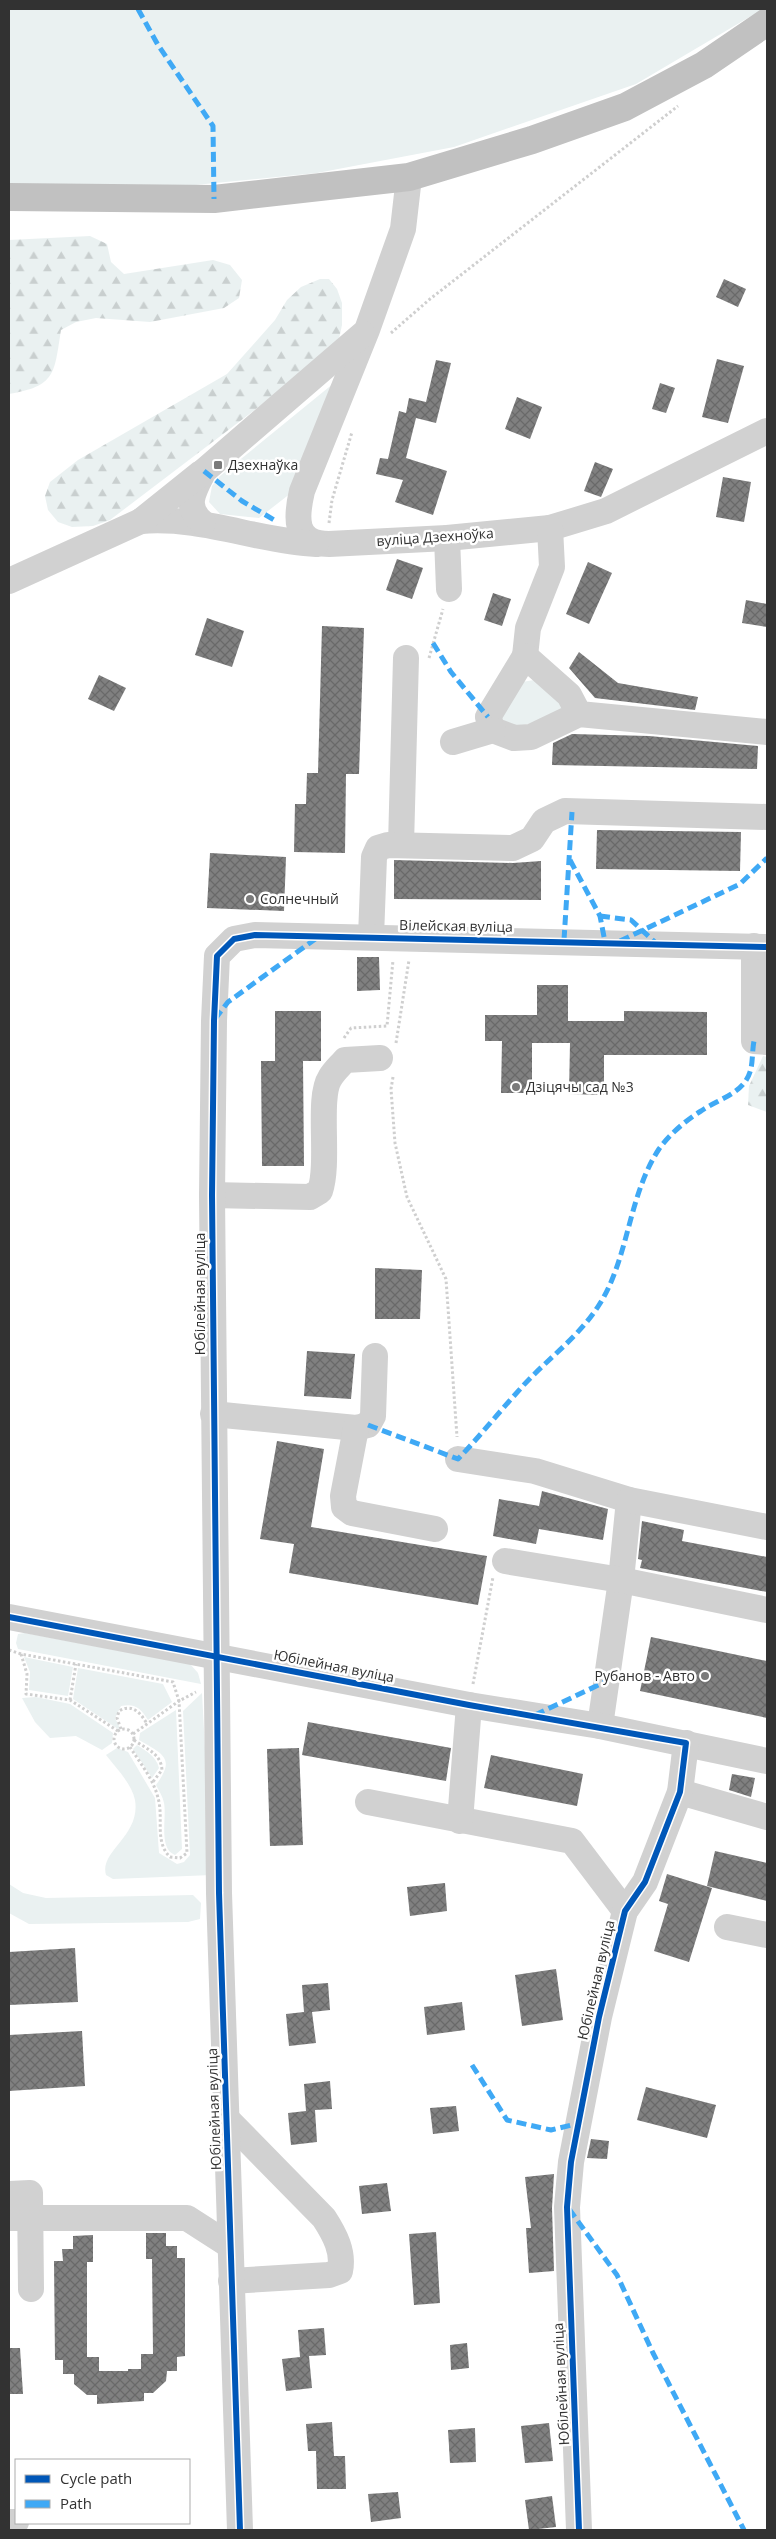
<svg xmlns="http://www.w3.org/2000/svg" width="776" height="2539" font-family="'Open Sans',sans-serif">
<defs>
<pattern id="forest-firs" width="22" height="20" patternUnits="userSpaceOnUse" patternTransform="scale(1.25)"><rect width="22" height="20" fill="#eaf1f1"/><path d="M5 1l3.5 6h-7zM16 11l3.5 6h-7z" fill="#c9cfcf"/></pattern>
<pattern id="building-cross-hatch" width="8" height="8" patternUnits="userSpaceOnUse" patternTransform="scale(1.25)"><rect width="8" height="8" fill="#808080"/><path d="M0 0l8 8M0 8l8-8" fill="none" stroke="#696969"/></pattern>
</defs>
<rect width="100%" height="100%" fill="#fff"/>
<g fill="#eaf1f1">
<polygon points="9,9 763,9 636,84 454,147 317,173 175,187 9,187"/>
<polygon points="334,383 291,493 259,518 220,514 209,502 212,486 220,476"/>
<polygon points="540,679 561,697 563,709 557,718 509,728 500,716 522,682"/>
<polygon points="25,1633 190,1664 198,1673 201,1684 18,1649 16,1643 18,1634"/>
<polygon points="24,1657 73,1667 68,1696 29,1690 30,1672"/>
<path d="M78 1668 163 1684 172 1702 148 1720C141 1708 135 1703 121 1706L115 1718 120 1728 118 1729 73 1699Z"/>
<path d="M202 1693 212 1875 113 1879 106 1875C99 1851 141 1836 135 1800 132 1784 116 1768 106 1755L117 1748 128 1752 155 1798 159 1853 177 1864 184 1862 190 1855 183 1711Z"/>
<polygon points="36,1697 70,1704 113,1733 112,1743 102,1750 76,1736 50,1738 35,1722 22,1698"/>
<path d="M176 1710 182 1849 175 1855C158 1849 167 1818 164 1803 163 1797 159 1791 156 1785 176 1758 163 1754 139 1740L140 1733Z"/>
<path d="M137 1745C146 1751 156 1756 159 1768L152 1778 133 1749Z"/>
<polygon points="9,1884 23,1893 46,1898 193,1895 201,1903 200,1919 188,1922 29,1924 9,1913"/>
</g>
<g fill="url(#forest-firs)">
<path d="M90 236 107 244 111 262 124 274 213 260 230 265 242 280 239 298 224 308 150 322 96 318 76 322 61 330C54 374 56 386 9 394V240Z"/>
<polygon points="320,279 329,279 337,289 342,303 342,325 339,339 294,380 110,520 93,526 72,527 58,522 48,510 45,496 50,482 78,460 227,374 275,320 287,300 301,287"/>
<polygon points="763,1056 767,1057 767,1112 748,1105 749,1086"/>
</g>
<g fill="url(#building-cross-hatch)">
<polygon points="724,279 746,289 738,307 716,297"/>
<polygon points="717,359 744,366 728,423 702,417"/>
<polygon points="436,360 451,363 436,423 416,418 406,458 447,471 433,515 395,502 403,480 376,474 380,458 388,459 399,411 406,413 409,398 426,402"/>
<polygon points="660,383 675,388 666,413 652,409"/>
<polygon points="517,397 542,407 530,439 505,429"/>
<polygon points="595,462 613,469 601,497 584,491"/>
<polygon points="723,477 751,482 744,522 716,517"/>
<polygon points="397,559 423,568 412,599 386,590"/>
<polygon points="588,562 612,573 589,624 566,614"/>
<polygon points="493,593 511,599 502,626 484,620"/>
<polygon points="746,600 767,604 767,627 742,623"/>
<polygon points="207,618 244,631 232,667 195,655"/>
<polygon points="322,626 364,628 359,774 346,774 345,853 294,852 295,804 306,804 307,773 318,773"/>
<polygon points="579,652 618,683 698,697 695,710 595,698 569,668"/>
<polygon points="99,675 126,688 114,711 88,699"/>
<polygon points="572,734 649,736 758,746 757,769 552,765 553,743"/>
<polygon points="597,830 741,832 740,871 596,869"/>
<polygon points="210,853 286,857 284,911 207,908"/>
<polygon points="394,860 513,863 541,861 541,900 394,899"/>
<polygon points="357,957 379,957 380,990 357,991"/>
<polygon points="537,985 568,985 568,1021 624,1021 624,1011 707,1012 707,1055 604,1055 604,1095 569,1094 570,1043 532,1043 532,1093 501,1093 502,1041 485,1041 485,1015 537,1015"/>
<polygon points="275,1011 321,1011 321,1061 303,1061 304,1166 262,1166 261,1061 275,1061"/>
<polygon points="375,1268 422,1270 420,1319 375,1319"/>
<polygon points="307,1351 355,1354 351,1399 304,1396"/>
<polygon points="277,1441 324,1449 311,1527 487,1556 478,1605 289,1573 294,1544 260,1539"/>
<polygon points="542,1491 608,1509 603,1540 539,1529 536,1544 493,1536 499,1499 539,1506"/>
<polygon points="642,1521 684,1530 682,1541 767,1557 767,1592 640,1568 642,1560 638,1559"/>
<polygon points="651,1637 767,1661 767,1718 640,1691"/>
<polygon points="308,1722 451,1748 446,1781 302,1755"/>
<polygon points="299,1748 303,1845 270,1846 267,1749"/>
<polygon points="491,1755 583,1774 577,1806 484,1788"/>
<polygon points="732,1774 755,1778 751,1797 729,1790"/>
<polygon points="715,1851 767,1863 767,1901 707,1886"/>
<polygon points="667,1874 712,1888 689,1962 654,1951 668,1904 659,1901"/>
<polygon points="445,1883 447,1911 410,1916 407,1887"/>
<polygon points="75,1948 78,2002 9,2005 9,1952"/>
<polygon points="556,1969 563,2020 522,2026 515,1975"/>
<polygon points="328,1983 330,2010 312,2012 316,2043 289,2046 286,2014 304,2012 302,1985"/>
<polygon points="462,2002 465,2030 427,2035 424,2007"/>
<polygon points="82,2031 85,2086 9,2091 9,2035"/>
<polygon points="330,2081 332,2109 315,2110 317,2142 291,2145 288,2113 306,2111 304,2084"/>
<polygon points="646,2087 716,2105 707,2138 637,2120"/>
<polygon points="456,2106 459,2131 433,2134 430,2108"/>
<polygon points="591,2139 609,2141 607,2159 587,2158"/>
<polygon points="554,2174 552,2208 554,2271 529,2273 526,2228 531,2228 525,2177"/>
<polygon points="387,2183 391,2211 362,2214 359,2186"/>
<polygon points="436,2232 440,2303 414,2305 409,2234"/>
<polygon points="146,2233 166,2233 166,2246 177,2246 177,2258 185,2258 185,2356 177,2357 177,2371 167,2371 166,2381 153,2393 144,2393 144,2401 97,2404 97,2395 87,2395 74,2384 74,2374 63,2374 63,2360 55,2360 54,2261 63,2261 62,2249 73,2249 73,2236 93,2235 93,2262 87,2262 87,2357 99,2357 99,2371 128,2371 128,2369 141,2369 141,2354 153,2354 152,2259 146,2259"/>
<polygon points="324,2328 326,2355 309,2356 312,2388 286,2391 282,2359 300,2357 298,2330"/>
<polygon points="467,2343 469,2368 451,2370 450,2345"/>
<polygon points="9,2348 20,2348 23,2394 9,2394"/>
<polygon points="332,2422 334,2456 345,2456 346,2489 317,2489 316,2451 308,2451 306,2424"/>
<polygon points="549,2423 553,2461 525,2463 521,2426"/>
<polygon points="475,2428 476,2462 450,2463 448,2430"/>
<polygon points="398,2492 401,2518 371,2522 368,2494"/>
<polygon points="552,2496 556,2527 529,2530 525,2500"/>
</g>
<g fill="none" stroke-linecap="round" stroke-linejoin="round">
<g stroke="#cfcfcf" stroke-width="3" stroke-dasharray="2.5 2.5" stroke-linecap="butt">
<polyline points="391,333 430,299 678,106"/>
<polyline points="329,523 332,500 352,432"/>
<polyline points="429,658 443,609"/>
<polyline points="344,1038 351,1028 387,1026 393,960"/>
<polyline points="396,1043 409,960"/>
<polyline points="393,1077 391,1089 395,1143 407,1197 446,1279 457,1437"/>
<polyline points="9,1650 21,1654"/>
<polyline points="473,1684 493,1577"/>
<polyline points="70,1700 76,1664"/>
<path d="M121 1729 117 1718 119 1711C132 1703 141 1713 147 1724"/>
<circle cx="124" cy="1739" r="10"/>
<polyline points="118,1731 70,1700 26,1694 27,1674 21,1654 173,1682 179,1701 196,1692"/>
<path d="M134 1740C146 1749 161 1753 162 1770L152 1783"/>
<path d="M130 1747C140 1763 154 1780 158 1798 164 1818 154 1841 170 1857L180 1858 187 1853 179 1701 133 1734"/>
</g>
<g stroke="#d1d1d1" stroke-width="26">
<path d="M409 177 403 229 367 330 302 491C296 517 293 544 329 544L447 538 550 528 606 511 767 431"/>
<path d="M141 521C202 516 257 541 316 544"/>
<path d="M203 523C183 507 194 490 204 471L363 334"/>
<polyline points="447,538 449,589"/>
<polyline points="9,581 141,521 201,473"/>
<polyline points="525,656 528,628 552,567 550,528"/>
<polyline points="579,714 569,695 525,656 488,717 493,730 514,738 531,737 579,714 767,732"/>
<polyline points="453,742 493,730"/>
<polyline points="401,845 406,658"/>
<polyline points="371,937 374,857 378,848 388,845 513,848 532,839 544,821 565,811 767,817"/>
<polyline points="754,946 754,1041 767,1042"/>
<path d="M212 1195 310 1197 320 1191C330 1162 317 1098 330 1078 334 1071 340 1066 345 1060L380 1058"/>
<polyline points="213,1414 356,1428 368,1425 373,1416 375,1356"/>
<polyline points="356,1428 343,1496 344,1507 352,1513 435,1529"/>
<polyline points="458,1459 535,1471 629,1500 621,1580 600,1726"/>
<polyline points="629,1500 767,1527"/>
<polyline points="505,1561 621,1580 767,1610"/>
<polyline points="9,1617 469,1705 600,1726 767,1761"/>
<polyline points="680,1792 767,1817"/>
<polyline points="368,1802 572,1841 625,1911"/>
<polyline points="460,1821 469,1705"/>
<polyline points="727,1927 767,1935"/>
<path d="M227 2119 324 2218C335 2235 344 2252 340 2271L329 2275 231 2281"/>
<polyline points="9,2194 30,2193 31,2289"/>
<polyline points="9,2218 187,2218 229,2245"/>
<polyline points="9,2522 16,2522"/>
<polyline points="240,2530 219,1893 212,1195 214,1021 217,956 234,939 255,935 767,947"/>
<polyline points="579,2530 567,2207 571,2162 599,2017 625,1911 645,1882 680,1792 686,1743"/>
</g>
<polyline stroke="#c1c1c1" stroke-width="28" points="9,197 214,199 409,177 532,140 625,107 704,65 767,22"/>
<g stroke="#3fa9f5" stroke-width="5" stroke-dasharray="10 5" stroke-linecap="butt">
<polyline points="138,9 158,45 213,126 214,199"/>
<polyline points="204,471 242,501 276,521"/>
<polyline points="433,643 451,672 488,717"/>
<polyline points="570,860 600,916 605,942"/>
<polyline points="600,916 631,920 657,944"/>
<polyline points="564,940 572,812"/>
<polyline points="620,941 740,884 767,858"/>
<polyline points="215,1019 228,1002 318,937"/>
<path d="M368 1425 458 1459C480 1436 500 1411 521 1388 546 1360 579 1337 599 1305 629 1258 628 1196 659 1149 669 1135 686 1120 701 1111 718 1099 743 1094 750 1072 753 1063 752 1051 754 1041"/>
<polyline points="535,1715 607,1681"/>
<polyline points="472,2065 507,2120 551,2130 580,2123"/>
<polyline points="569,2209 617,2275 653,2353 744,2530"/>
</g>
<defs>
<g id="cycleway">
<polyline points="9,1617 469,1705 686,1743 680,1792 645,1882 625,1911 599,2017 571,2162 567,2207 579,2530"/>
<polyline points="240,2530 219,1893 212,1195 214,1021 217,956 234,939 255,935 767,947"/>
</g>
</defs>
<use href="#cycleway" stroke="#fff" stroke-width="9"/>
<use href="#cycleway" stroke="#0057b8" stroke-width="6"/>
</g>
<g fill="#7a7a7a" stroke="#fff" stroke-width="2">
<rect x="213" y="460" width="10" height="10" rx="2.5"/>
<circle cx="250" cy="899" r="5"/>
<circle cx="516" cy="1087" r="5"/>
<circle cx="705" cy="1676" r="5"/>
</g>
<g text-anchor="middle" stroke-width="5" stroke-linejoin="round" paint-order="stroke">
<g font-size="14" fill="#323232" stroke="#fff" text-anchor="start">
<text x="228" y="470">Дзехнаўка</text>
<text x="260" y="904">Солнечный</text>
<text x="526" y="1092">Дзіцячы сад №3</text>
<text x="695" y="1681" text-anchor="end">Рубанов - Авто</text>
</g>
<g font-size="14" fill="#323232" stroke="#fff">
<text transform="translate(435 537) rotate(-4)" y="5">вуліца Дзехноўка</text>
<text transform="translate(456 926) rotate(1)" y="5">Вілейская вуліца</text>
<text transform="translate(200 1294) rotate(-90)" y="5">Юбілейная вуліца</text>
<text transform="translate(334 1666) rotate(11)" y="5">Юбілейная вуліца</text>
<text transform="translate(596 1980) rotate(-77)" y="5">Юбілейная вуліца</text>
<text transform="translate(214 2109) rotate(-92)" y="5">Юбілейная вуліца</text>
<text transform="translate(561 2384) rotate(-93)" y="5">Юбілейная вуліца</text>
</g>
</g>
<rect width="776" height="2539" fill="none" stroke="#323232" stroke-width="20"/>
<rect x="15" y="2459" width="175" height="65" fill="#ffffff" stroke="#adadad"/>
<rect x="25" y="2475" width="25" height="8" fill="#0057b8" stroke="#adadad"/>
<text x="60" y="2484" font-size="15" fill="#323232">Cycle path</text>
<rect x="25" y="2500" width="25" height="8" fill="#3fa9f5" stroke="#adadad"/>
<text x="60" y="2509" font-size="15" fill="#323232">Path</text>
</svg>
